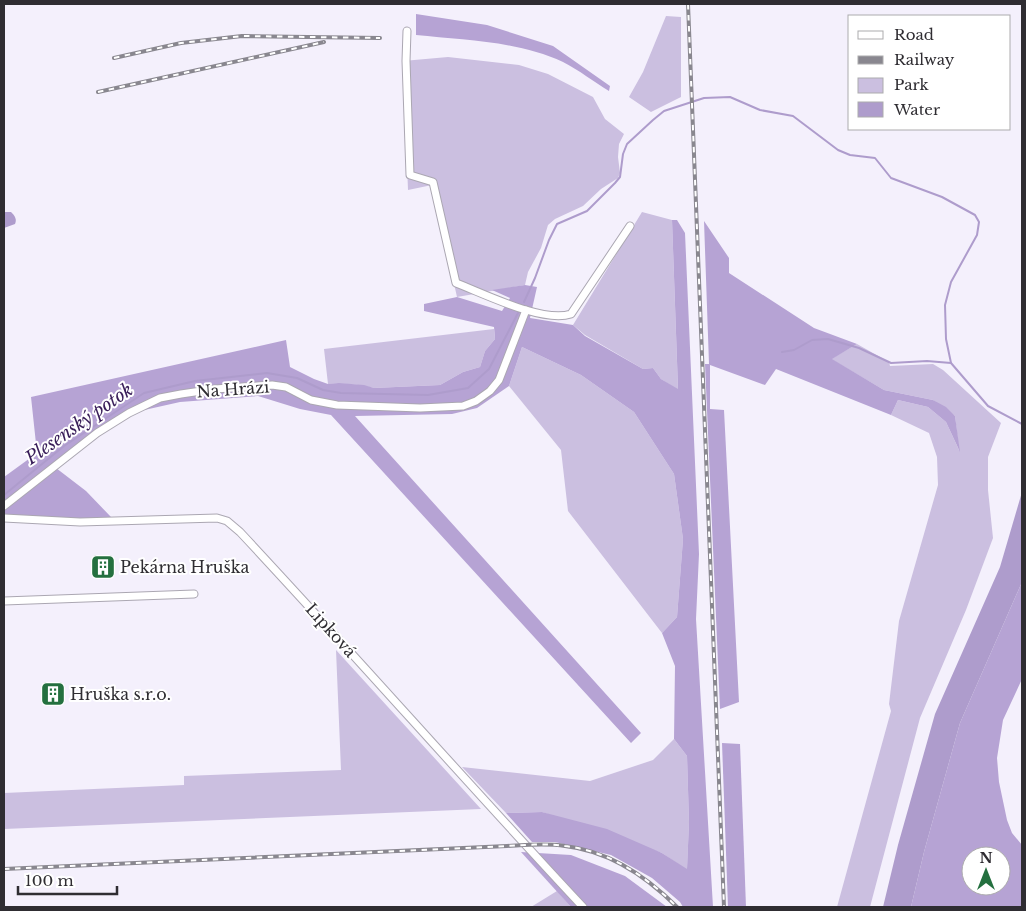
<svg xmlns="http://www.w3.org/2000/svg" width="1026" height="911" font-family="'Libre Baskerville',serif">
<rect width="100%" height="100%" fill="#f4f0fc"/>
<g fill="#cbbfe0">
<polygon points="666,16 681,17 681,97 651,112 629,97 643,72"/>
<polygon points="448,57 519,65 548,74 593,97 605,119 624,134 619,144 618,157 620,173 618,178 601,189 583,206 555,219 548,225 541,248 528,272 525,285 457,297 432,185 408,190 403,61"/>
<polygon points="642,212 672,220 678,390 661,379 653,368 643,369 585,335 573,325"/>
<path d="M494 329 495 339 485 351 480 367 463 372 440 385 374 388C359 384 344 383 328 384L324 349Z"/>
<polygon points="857,344 889,362 890,366 933,364 943,370 1001,423 988,457 988,490 993,538 966,610 920,718 870,907 837,907 891,711 889,704 899,621 938,485 937,457 929,433 891,415 898,400 928,407 946,422 959,450 955,416 933,400 884,390 831,359"/>
<polygon points="522,347 581,375 634,412 674,474 683,539 677,617 662,633 568,511 561,450 509,386"/>
<polygon points="336,650 481,809 4,829 4,793 184,785 184,776 341,770"/>
<polygon points="674,739 687,756 689,822 687,870 662,853 542,812 506,813 462,767 590,781 653,760"/>
<polygon points="557,891 571,907 531,907"/>
</g>
<g fill="#b6a3d4" fill-rule="evenodd">
<path d="M416 14 487 25 553 46 610 86 609 91C594 82 579 70 563 62 518 41 464 40 416 35Z"/>
<polygon points="672,220 677,220 685,233 699,554 696,619 713,907 683,907 680,902 652,878 611,855 555,842 532,842 506,813 542,812 607,829 662,853 687,869 689,822 687,756 674,739 675,666 662,633 677,617 683,539 674,474 634,412 581,375 522,347 509,386 477,408 452,414 355,416 641,733 631,743 331,415 300,409 258,396 180,402 131,413 56,468 86,491 111,517 25,523 4,517 4,477 37,453 31,397 286,340 290,367 314,379 328,384 339,383 364,385 374,388 440,385 463,372 480,367 485,351 495,339 494,327 424,311 424,304 457,297 502,311 510,298 492,290 525,285 537,287 530,318 573,325 585,336 643,369 653,368 661,379 678,389"/>
<polygon points="704,221 729,258 729,273 814,328 857,344 832,359 884,390 933,400 946,407 955,416 960,452 946,422 928,407 898,400 891,415 776,369 765,385 710,365 710,409 724,410 739,702 720,709 705,364 709,364"/>
<path d="M1022 582V679L1003 720 997 758 999 782 1007 820 1012 833 1022 845V907H911L924 852 960 723ZM971 856H1001V886H971Z"/>
<polygon points="722,743 740,744 746,907 728,907"/>
<polygon points="521,852 571,855 625,876 667,907 571,907"/>
</g>
<g fill="#ae9ccc">
<path d="M4 212H11C15 216 17 219 15 224L4 228Z"/>
<polygon points="1022,492 1022,582 960,723 924,852 911,907 883,907 898,845 935,714 1000,567"/>
</g>
<g fill="none" stroke-linecap="round" stroke-linejoin="round">
<g stroke="#ae9ccc" stroke-width="2">
<polyline points="524,302 535,278 549,240 557,224 587,211 615,183 620,177 623,154 627,144 653,120 664,111 704,98 730,97 760,110 793,116 838,150 850,155 875,158 891,178 942,197 975,215 979,222 977,235 951,282 945,305 946,339 951,363 988,406 1022,424"/>
<polyline points="782,352 794,350 812,340 828,339 859,348 891,363 927,361 951,363"/>
<polyline points="4,495 64,446 144,393 195,381 267,373 297,378 323,390 341,393 428,395 468,388 489,369 518,313"/>
</g>
<defs>
<g id="street">
<path d="M407 31 406 61 410 175 433 182 456 283C485 294 542 323 571 314L630 226"/>
<polyline points="4,506 97,433 129,413 160,398 181,394 215,389 272,385 286,387 311,400 337,405 420,408 463,406 476,401 490,391 499,380 526,310"/>
<path d="M4 518 80 522 217 518 227 521 240 532C356 656 467 783 583 907"/>
<polyline points="4,601 194,594"/>
</g>
</defs>
<use href="#street" stroke="#aba7b2" stroke-width="9"/>
<use href="#street" stroke="#fff" stroke-width="7"/>
<defs>
<g id="rail">
<polyline points="688,4 724,907"/>
<polyline points="114,58 181,43 242,36 380,38"/>
<polyline points="98,92 324,42"/>
<path d="M4 869 507 846C526 845 546 843 565 846 609 851 646 876 677 907"/>
</g>
</defs>
<use href="#rail" stroke="#89878f" stroke-width="4"/>
<use href="#rail" stroke="#fff" stroke-width="2" stroke-dasharray="5.5" stroke-linecap="butt"/>
</g>
<defs>
<symbol id="building-square" viewBox="-11 -11 22 22"><rect x="-9" y="-9" width="18" height="18" rx="4" fill="#24703f" stroke="#fff"/><path d="M-4-6H4V6H1V3H-1V6H-4ZM-2.5-4.3h1.7v1.8h-1.7ZM.8-4.3h1.7v1.8H.8ZM-2.5-1h1.7V.8h-1.7ZM.8-1h1.7V.8H.8Z" fill="#fff"/></symbol>
</defs>
<g fill-rule="evenodd">
<use href="#building-square" x="89" y="553" width="28" height="28"/>
<use href="#building-square" x="39" y="680" width="28" height="28"/>
</g>
<g text-anchor="middle" stroke-width="4" stroke-linejoin="round" paint-order="stroke">
<g font-size="16" fill="#2f2d32" stroke="#fff">
<text transform="translate(233 389) rotate(-4)" y="6">Na Hrázi</text>
<text transform="translate(331 630) rotate(48)" y="6">Lipková</text>
</g>
<g font-size="16" fill="#2f2d32" stroke="#fff" text-anchor="start">
<text x="120" y="573">Pekárna Hruška</text>
<text x="70" y="700">Hruška s.r.o.</text>
</g>
<g font-size="18" font-style="italic" fill="#391e59" stroke="#fff">
<text transform="translate(79 424) rotate(-35)" y="6">Plesenský potok</text>
</g>
</g>
<rect width="1026" height="911" fill="none" stroke="#2f2d32" stroke-width="10"/>
<rect x="848" y="15" width="162" height="115" fill="#ffffff" stroke="#acabad"/>
<rect x="858" y="31" width="25" height="8" fill="#ffffff" stroke="#acabad"/>
<text x="894" y="40" font-size="15" fill="#2f2d32">Road</text>
<rect x="858" y="56" width="25" height="8" fill="#89878f" stroke="#acabad"/>
<text x="894" y="65" font-size="15" fill="#2f2d32">Railway</text>
<rect x="858" y="78" width="25" height="15" fill="#cbbfe0" stroke="#acabad"/>
<text x="894" y="90" font-size="15" fill="#2f2d32">Park</text>
<rect x="858" y="102" width="25" height="15" fill="#ae9ccc" stroke="#acabad"/>
<text x="894" y="115" font-size="15" fill="#2f2d32">Water</text>
<g transform="translate(986 871)"><circle r="24" fill="#ffffff" stroke="#acabad"/>
<path d="M0-4L9 19L0 12L-9 19Z" fill="#24703f"/>
<text y="-8" font-size="14" font-weight="bold" text-anchor="middle" fill="#2f2d32">N</text>
</g>
<path d="M18 886v8h99v-8" fill="none" stroke="#2f2d32" stroke-width="2.5"/>
<text x="25" y="886" font-size="15" fill="#2f2d32" stroke="#ffffff" stroke-width="4" paint-order="stroke">100 m</text>
</svg>
